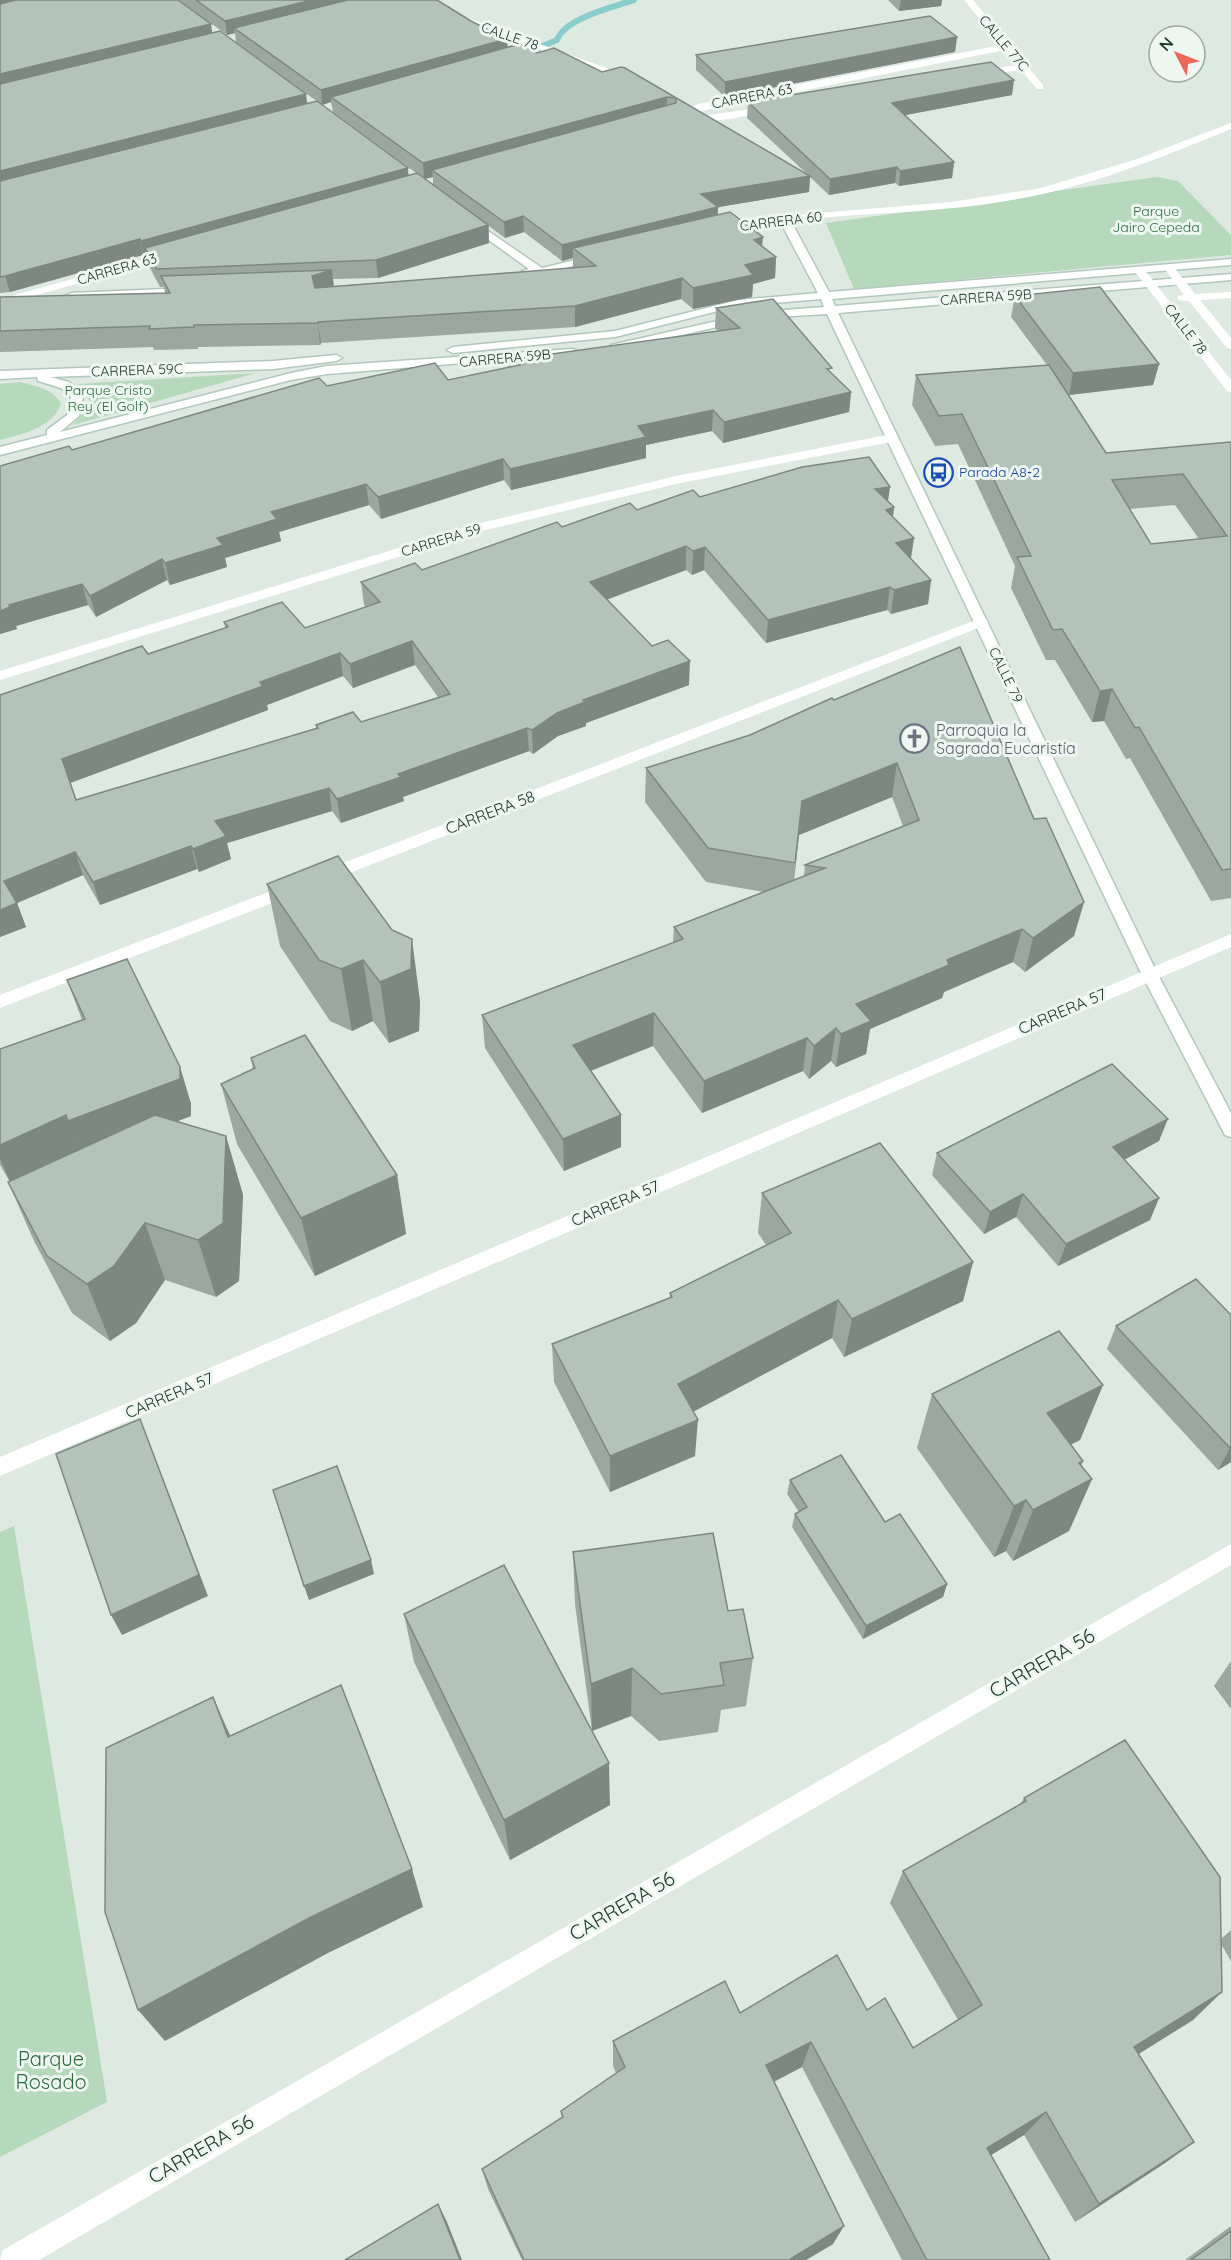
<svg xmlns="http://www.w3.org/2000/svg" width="1231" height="2260" font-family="Quicksand,sans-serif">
<rect width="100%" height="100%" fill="#dee9e2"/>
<g fill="#b7d9bb">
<polygon points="1157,177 1178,181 1231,235 1231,255 854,289 826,223"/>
<polygon points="256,373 73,425 85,411 90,401 78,384"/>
<path d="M20 382C36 386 54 389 61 404 52 428 23 434 0 440V384Z"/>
<polygon points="14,1526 107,2102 0,2157 0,1532"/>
</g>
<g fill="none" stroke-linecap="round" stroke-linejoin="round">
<path stroke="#8cc" stroke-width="6" d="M524 54 557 40C565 18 613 7 634 0"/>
<defs>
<g id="secondary">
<polygon points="784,216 792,223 829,292 1231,259 1231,265 832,299 835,306 1231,274 1231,280 838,313 1157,973 1231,1113 1231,1137 1225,1135 1141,973 827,314 757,318 615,350 609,347 611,345 757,312 824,307 821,299 738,306 615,337 453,353 447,350 453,347 615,331 738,300 818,293 781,223 722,231 717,228 722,225"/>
<polygon points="469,218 542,268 596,255 601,258 540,275 522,275 522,271 529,269 465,223 465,219"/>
<polygon points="187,288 191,289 191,293 71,299 65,296 71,293"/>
<polygon points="572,349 576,350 576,354 327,374 291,380 0,455 0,447 47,435 47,430 67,415 71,397 61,388 38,381 37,377 0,379 0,371 273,361 336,355 342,358 336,361 273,369 50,377 69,382 83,396 79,416 60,432 291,373 327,366"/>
</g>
</defs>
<use href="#secondary" stroke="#b2c8bc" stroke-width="3"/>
<g fill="#fff" fill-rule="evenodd">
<polygon points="425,0 435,0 468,18 634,78 626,80 462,22"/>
<path d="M964 0H973L1043 85V89H1037L1021 70 974 76V72L977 71 1017 65 1005 50 696 112 708 115 772 106V110L769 111C746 115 702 130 685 111L698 104 1001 45Z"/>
<path d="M1231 123V129C1158 159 1084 189 1006 201 932 214 858 212 784 222L779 219 784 216 951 202 1041 188 1134 160Z"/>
<polygon points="170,252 175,255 174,257 15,301 9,298 11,296"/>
<polygon points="1169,265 1173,266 1195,294 1231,292 1231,298 1200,300 1231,338 1231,349 1227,348 1189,301 1178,300 1178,296 1184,295 1164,268"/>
<polygon points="1140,268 1144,269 1231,380 1231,392 1227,391 1136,273 1135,271"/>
<polygon points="892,434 898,438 896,441 676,484 482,531 0,680 0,671 473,525 676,476"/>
<polygon points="981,618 986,619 988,622 986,625 329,881 317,881 315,877 317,873"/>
<polygon points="292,883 298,885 300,889 298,893 0,1008 0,995"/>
<polygon points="1231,934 1231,947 0,1476 0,1457"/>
<polygon points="1231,1544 1231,1565 39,2260 0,2260 3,2250"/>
</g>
<use href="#secondary" fill="#fff" fill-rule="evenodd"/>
</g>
<g fill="#9aa8a1" fill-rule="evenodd">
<path d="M0 0 212 33 308 104 408 168V175L416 173 333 112 331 102 322 105 236 42 235 33 227 35 179 0H437L471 21 507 39V47L537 53 602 72 621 67 807 174 747 118 748 102 1012 95 905 115 954 162 952 178 899 186 895 183 829 195 810 177 809 192 718 207V214L762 246 776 257 775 278 753 284 752 297 693 309 681 299 575 327 321 343 320 345 198 347V349L154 350 153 347 0 352V297L165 293 164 287H160L149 266 147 256 144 257 143 255 10 292 0 293ZM433 177V185L425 179ZM489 226 505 238 524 232 562 261 573 258V268L334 286 333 279 378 278 489 243Z"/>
<polygon points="888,0 942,0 941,6 899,11"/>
<polygon points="957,37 955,52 725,97 696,70 696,55"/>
<path d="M1015 296 1159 364 1153 385 1069 395 1064 388 1106 453 1231 442V898L1211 901 1130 758 1126 759 1104 721 1092 722 1055 660H1046L1011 588 1015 566 958 444 935 446 912 405 916 375 1047 365 1011 317ZM1175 505 1199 539 1151 544 1129 509Z"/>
<polygon points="716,308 831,373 851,392 849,412 723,443 712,431 646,445 646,458 511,490 504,480 381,519 369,505 279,532 281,541 225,558 227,567 170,585 167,580 96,617 88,605 16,626 17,629 0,634 0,466 72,450 327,386 448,380 522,365 522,358 718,331 715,328"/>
<path d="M700 497 888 501 894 507 893 517 914 538 911 559 931 580 928 604 891 614 887 610 766 643 704 570 692 575 686 570 607 599 689 685 586 723V726L558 736 533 754 529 751 403 797 404 801 341 823 332 811 227 843 231 859 199 872 197 869 100 905 83 875 17 903 26 927 0 937V695L148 654 225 628 224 622 305 628 366 607 364 605 361 582 422 570 562 527 637 510ZM415 665 438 697 361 722 316 725V729L76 800 70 783 268 710 267 705 343 676 353 688Z"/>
<path d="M834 700 1034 819 1084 902 1074 936 1025 972 1013 962 944 992 942 998 870 1029 866 1054 836 1067 831 1061 809 1079 803 1071 702 1113 653 1046 591 1071 621 1147 564 1171 485 1048 482 1015 673 943 674 927 764 892 706 882 645 802 646 768 750 735ZM892 797 903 826 805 865 804 876 794 880 799 835Z"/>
<polygon points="267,884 420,1001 419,1031 389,1043 373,1021 352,1031 330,1021 280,946"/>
<polygon points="67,980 180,1067 191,1104 191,1116 177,1121 226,1136 243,1195 239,1281 216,1297 165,1280 136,1323 110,1341 72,1313 34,1241 8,1182 10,1182 0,1165 0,1049 82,1020"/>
<polygon points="251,1058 397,1175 406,1234 315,1276 237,1144 221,1084 253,1069"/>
<polygon points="1159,1141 1124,1160 1159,1198 1150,1220 1058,1266 1016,1217 984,1234 932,1175 937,1153"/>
<polygon points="762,1193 973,1262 963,1301 844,1357 832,1338 693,1411 695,1456 610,1492 554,1382 552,1344 670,1298 670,1293 766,1245 758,1233"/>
<polygon points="1231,1315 1231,1462 1218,1470 1107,1349 1116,1326"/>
<polygon points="1103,1385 1080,1440 1071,1444 1081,1466 1092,1479 1069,1531 1013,1561 1006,1551 994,1557 917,1448 932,1394"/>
<polygon points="790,1480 885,1522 947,1584 943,1597 863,1639 792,1527 795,1514 799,1512 787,1494"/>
<polygon points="573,1552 728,1611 753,1658 746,1706 721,1710 718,1732 659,1741 631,1716 592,1731 610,1805 510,1860 414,1662 404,1614 592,1731 575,1604"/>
<polygon points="1231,1661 1231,1709 1214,1686"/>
<polygon points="1024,1798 1221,1939 1231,1930 1231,1961 1221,1944 1193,2020 1139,2054 1194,2142 1165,2163 1075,2222 1024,2135 991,2155 1050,2260 902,2260 802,2067 774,2082 833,2244 806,2260 522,2260 488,2189 482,2169 562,2118 561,2111 616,2073 613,2066 613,2041 740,2013 867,2010 913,2048 958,2020 890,1903 903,1871 1020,1805"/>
<polygon points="1231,2226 1231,2260 1185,2260"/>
</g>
<g fill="#7d8883">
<polygon points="0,0 40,0 0,9"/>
<polygon points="312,0 373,0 234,28 235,33 227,35 225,21"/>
<polygon points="901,0 942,0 941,6 899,11"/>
<polygon points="211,24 213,38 0,90 0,74"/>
<polygon points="957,37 955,52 725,97 725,82"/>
<polygon points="507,39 508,53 331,97 331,102 322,105 321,90"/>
<polygon points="1014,80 1012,95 890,118 892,103"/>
<polygon points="306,94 308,109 0,188 0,171"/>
<polygon points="667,97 666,112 432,170 433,177 424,179 423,163"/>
<polygon points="954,162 952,178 899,186 900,171"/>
<polygon points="897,167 895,183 829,195 830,179"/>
<polygon points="408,168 409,183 145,248 147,256 144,257 141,241"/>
<polygon points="810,176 809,192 701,210 701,194"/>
<polygon points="718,207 717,223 573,248 573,258 562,261 562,245"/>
<polygon points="523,216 524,232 505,238 504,222"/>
<polygon points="488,225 489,243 378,278 376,260"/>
<polygon points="763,237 761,258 754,240"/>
<polygon points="140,239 143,255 10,292 5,276"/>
<polygon points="776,257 775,278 753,284 752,297 693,309 693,288 745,265"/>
<polygon points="332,270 334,291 315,297 312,276"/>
<polygon points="682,278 681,299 575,327 575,306"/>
<polygon points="318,322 321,343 320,345 318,323"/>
<polygon points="1159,364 1153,385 1069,395 1073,373"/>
<polygon points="851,392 849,412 723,443 724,422"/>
<polygon points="713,410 712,431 646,445 646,458 511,490 510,469 638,426"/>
<polygon points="503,459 504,480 381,519 378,497"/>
<polygon points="366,484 369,505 279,532 281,541 225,558 227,567 170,585 165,563 271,512"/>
<polygon points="890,487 887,509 894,507 891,531 875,489"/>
<polygon points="914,538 910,562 896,543"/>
<polygon points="686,546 686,570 590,606 590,582"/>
<polygon points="705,547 704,570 692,575 693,551"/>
<polygon points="162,559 167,580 96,617 90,596"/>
<polygon points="931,580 928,604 891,614 894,590"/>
<polygon points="82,584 88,605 16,626 17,629 0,634 0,611 9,605"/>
<polygon points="890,587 887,610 766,643 768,620"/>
<polygon points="412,641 415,665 353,688 350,664"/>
<polygon points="340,653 343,676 267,705 268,710 70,783 62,759 260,682"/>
<polygon points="690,661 689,685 586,723 586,726 558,736 533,754 532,730 557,713 583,700"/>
<polygon points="1112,689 1104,721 1092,722 1100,691"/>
<polygon points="527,728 529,751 403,797 404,801 341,823 337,799 398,774"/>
<polygon points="897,763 892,797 799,835 792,897 802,801"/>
<polygon points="329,788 332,811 227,843 231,859 199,872 193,849 215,821"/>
<polygon points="191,846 197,869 100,905 93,882"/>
<polygon points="75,852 83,875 17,903 26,927 0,937 0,910 4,881"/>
<polygon points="1084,902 1074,936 1025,972 1033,938"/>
<polygon points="1022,929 1013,962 944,992 942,998 870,1029 866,1054 836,1067 841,1034 856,1004 947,960"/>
<polygon points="412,939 420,1001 419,1031 389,1043 380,982"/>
<polygon points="363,960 373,1021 352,1031 341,969"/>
<polygon points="654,1013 653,1046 574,1077 573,1045"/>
<polygon points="836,1028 831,1061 809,1079 814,1046"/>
<polygon points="807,1038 803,1071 702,1113 704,1081"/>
<polygon points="180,1067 191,1104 191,1116 82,1158 68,1121"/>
<polygon points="66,1115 80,1152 11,1184 0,1159 0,1145"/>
<polygon points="621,1115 621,1147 564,1171 563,1139"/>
<polygon points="1168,1119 1159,1141 1105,1170 1113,1147"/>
<polygon points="226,1136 243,1195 239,1281 216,1297 198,1240"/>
<polygon points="397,1175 406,1234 315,1276 301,1218"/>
<polygon points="1023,1194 1016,1217 984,1234 990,1212"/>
<polygon points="1159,1198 1150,1220 1058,1266 1066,1244"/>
<polygon points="145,1223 165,1280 136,1323 110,1341 87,1284"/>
<polygon points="973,1262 963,1301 844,1357 852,1319"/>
<polygon points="838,1300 832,1338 676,1421 678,1384"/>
<polygon points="1103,1385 1080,1440 1027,1467 1047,1413"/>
<polygon points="140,1419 208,1596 122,1635 111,1615"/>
<polygon points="698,1420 695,1456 610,1492 610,1456"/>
<polygon points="1231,1447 1231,1462 1218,1470 1230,1448"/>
<polygon points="1083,1461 1071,1490 1092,1479 1069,1531 1013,1561 1033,1510 1079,1463"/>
<polygon points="1026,1500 1006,1551 994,1557 1014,1506"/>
<polygon points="371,1560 374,1574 309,1600 304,1586"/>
<polygon points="947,1584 943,1597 863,1639 866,1626"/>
<polygon points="632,1668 631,1716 592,1731 591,1684"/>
<polygon points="213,1697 233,1742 228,1737"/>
<polygon points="609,1763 610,1805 510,1860 504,1820"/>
<polygon points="412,1869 423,1907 328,1953 165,2041 138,2010 311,1917"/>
<polygon points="1222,1992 1193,2020 1109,2072 1134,2047"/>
<polygon points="811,2042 802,2067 759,2089 766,2065"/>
<polygon points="1046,2112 1024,2135 968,2169 987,2148"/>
<polygon points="1194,2142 1165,2163 1075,2222 1099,2204"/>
<polygon points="438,2204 447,2222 462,2260 460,2260"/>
<polygon points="844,2226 833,2244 806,2260 789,2260"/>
</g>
<g fill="#b3c3bb" stroke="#7d8883" stroke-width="1.5" fill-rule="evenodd">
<polygon points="16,0 178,0 211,24 0,74 0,4"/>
<polygon points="196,0 312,0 225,21"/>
<polygon points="348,0 437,0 471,21 507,39 321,90 234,28"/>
<polygon points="930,16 957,37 725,82 696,55"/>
<polygon points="220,31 306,94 0,171 0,84"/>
<polygon points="519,44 537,53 554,48 602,72 621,67 625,68 810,176 701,194 718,207 562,245 523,216 504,222 432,170 676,103 676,98 667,97 423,163 331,97"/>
<polygon points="991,62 1014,80 892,103 954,162 900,171 897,167 830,179 748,102"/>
<polygon points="317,101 408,168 141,241 140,239 5,276 0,277 0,181"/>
<polygon points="417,173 488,225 376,260 157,269 145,248"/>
<polygon points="730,212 763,237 754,240 776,257 745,265 753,275 693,288 682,278 575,306 318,322 318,323 194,325 194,327 149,329 150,326 0,331 0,297 170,293 161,276 332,270 312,276 315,288 596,266 573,248"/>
<polygon points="1100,287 1159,364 1073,373 1015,296"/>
<polygon points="773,299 832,368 827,369 851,392 724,422 713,410 638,426 646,437 510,469 503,459 378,497 366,484 271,512 277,519 217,538 223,545 165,563 162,559 90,596 82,584 9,605 10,607 0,611 0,466 69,446 72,450 319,378 327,386 435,363 448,380 524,364 522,358 740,328 716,308"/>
<path d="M1049 365 1106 453 1231 442V869L1222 870 1139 727 1135 728 1112 689 1100 691 1062 629 1053 630 1017 557 1031 556 962 414 939 416 916 375ZM1183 474 1227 536 1151 544 1112 480Z"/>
<path d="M869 457 890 487 875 489 894 507 886 510 914 538 896 543 931 580 894 590 890 587 768 620 705 547 693 551 686 546 590 582 652 646 668 640 690 661 583 700 585 702 557 713 532 730 527 728 398 774 401 777 337 799 329 788 215 821 226 836 193 849 191 846 93 882 75 852 4 881 17 903 0 910V695L142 646 148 654 228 627 224 622 282 602 305 628 380 602 361 582 415 563 422 570 557 522 562 527 630 503 637 510 693 490 700 497 802 467ZM412 641 450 694 361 722 353 712 316 725 318 728 76 800 62 759 263 686 260 682 340 653 350 664Z"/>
<polygon points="960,647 1034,819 1046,818 1084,902 1033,938 1022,929 947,960 949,965 856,1004 871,1021 841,1034 836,1028 814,1046 807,1038 704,1081 654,1013 573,1045 621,1115 563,1139 482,1015 683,939 674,927 825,868 805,865 919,820 897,763 802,801 795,863 708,848 646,768 750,735 832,698 834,700"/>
<polygon points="338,856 392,930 412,939 411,969 380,982 363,960 341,969 319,960 267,884"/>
<polygon points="127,959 180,1067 180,1079 68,1121 66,1115 0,1145 0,1049 85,1019 67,980"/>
<polygon points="305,1035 397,1175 301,1218 221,1084 255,1068 251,1058"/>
<polygon points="1112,1064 1168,1119 1113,1147 1159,1198 1066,1244 1023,1194 990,1212 937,1153"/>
<polygon points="155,1115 226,1136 223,1223 198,1240 145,1223 114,1266 87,1284 47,1256 8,1182"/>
<polygon points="880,1143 973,1262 852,1319 838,1300 678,1384 698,1420 610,1456 552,1344 672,1297 670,1293 791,1233 762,1193"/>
<polygon points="1196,1279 1231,1315 1231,1447 1230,1448 1116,1326"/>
<polygon points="1059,1331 1103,1385 1047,1413 1083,1461 1079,1463 1092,1479 1033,1510 1026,1500 1014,1506 932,1394"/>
<polygon points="140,1419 199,1575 111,1615 56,1454"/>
<polygon points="841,1455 885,1522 900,1514 947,1584 866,1626 795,1514 807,1507 790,1480"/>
<polygon points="337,1466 371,1560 304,1586 273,1490"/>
<polygon points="713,1533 728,1611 743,1609 753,1658 720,1663 724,1685 661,1694 632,1668 591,1684 573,1552"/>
<polygon points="504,1565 609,1763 504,1820 404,1614"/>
<polygon points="341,1685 412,1869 311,1917 138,2010 105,1912 106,1748 213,1697 228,1737"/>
<polygon points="1125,1740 1220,1877 1222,1992 1134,2047 1194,2142 1099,2204 1046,2112 987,2148 1050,2260 927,2260 811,2042 766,2065 844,2226 789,2260 524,2260 482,2169 563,2117 561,2111 625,2067 613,2041 725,1981 740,2013 837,1955 867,2010 885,1998 913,2048 982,2005 903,1871 1026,1801 1024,1798"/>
<polygon points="438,2204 460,2260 345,2260"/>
<polygon points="1231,2231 1231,2260 1191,2260"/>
</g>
<defs>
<symbol id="bus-ring" viewBox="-11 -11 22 22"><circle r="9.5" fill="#eef6f1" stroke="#1a4fb4" stroke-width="1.5"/><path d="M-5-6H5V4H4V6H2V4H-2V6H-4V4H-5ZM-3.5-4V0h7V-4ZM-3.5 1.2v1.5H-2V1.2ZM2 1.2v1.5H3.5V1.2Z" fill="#1a4fb4"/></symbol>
<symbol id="church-ring" viewBox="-11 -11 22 22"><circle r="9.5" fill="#eef6f1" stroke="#6b7280" stroke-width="1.5"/><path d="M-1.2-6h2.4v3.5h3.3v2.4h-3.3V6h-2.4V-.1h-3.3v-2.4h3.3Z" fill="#6b7280"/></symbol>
</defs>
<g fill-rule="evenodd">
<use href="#bus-ring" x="922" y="456" width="33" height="33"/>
<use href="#church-ring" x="898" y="722" width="33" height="33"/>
</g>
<g text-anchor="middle" stroke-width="6" stroke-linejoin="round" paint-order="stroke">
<g font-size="14" fill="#20372e" stroke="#eef6f1">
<text transform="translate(510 36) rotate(19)" y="5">CALLE 78</text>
<text transform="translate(1004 43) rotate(50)" y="5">CALLE 77C</text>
<text transform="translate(752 96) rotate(-11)" y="5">CARRERA 63</text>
<text transform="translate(781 221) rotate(-7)" y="5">CARRERA 60</text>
<text transform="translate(117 269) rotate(-16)" y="5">CARRERA 63</text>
<text transform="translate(986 297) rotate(-4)" y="5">CARRERA 59B</text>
<text transform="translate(1186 329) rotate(52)" y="5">CALLE 78</text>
<text transform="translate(505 358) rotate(-5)" y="5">CARRERA 59B</text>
<text transform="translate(137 370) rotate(-2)" y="5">CARRERA 59C</text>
<text transform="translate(441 540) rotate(-17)" y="5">CARRERA 59</text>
<text transform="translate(1006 675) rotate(64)" y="5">CALLE 79</text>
</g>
<g font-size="14" fill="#2d6c3c" stroke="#eef6f1">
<text x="1156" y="216">Parque<tspan x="1156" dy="16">Jairo Cepeda</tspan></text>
<text x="108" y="395">Parque Cristo<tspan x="108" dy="16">Rey (El Golf)</tspan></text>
</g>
<g font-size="14" fill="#164399" stroke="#eef6f1" text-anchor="start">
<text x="959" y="477">Parada A8-2</text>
</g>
<g font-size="16" fill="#5b616d" stroke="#eef6f1" text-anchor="start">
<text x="936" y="736">Parroquia la<tspan x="936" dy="18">Sagrada Eucaristía</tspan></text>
</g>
<g font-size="16" fill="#20372e" stroke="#eef6f1">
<text transform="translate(490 812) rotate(-21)" y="6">CARRERA 58</text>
<text transform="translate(1062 1011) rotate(-23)" y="6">CARRERA 57</text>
<text transform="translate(615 1203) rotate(-23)" y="6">CARRERA 57</text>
<text transform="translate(169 1395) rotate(-23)" y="6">CARRERA 57</text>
</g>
<g font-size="20" fill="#20372e" stroke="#eef6f1">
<text transform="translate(1042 1663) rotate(-30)" y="7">CARRERA 56</text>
<text transform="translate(622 1906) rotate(-30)" y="7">CARRERA 56</text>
<text transform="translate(201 2149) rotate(-30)" y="7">CARRERA 56</text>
</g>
<g font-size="20" fill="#2d6c3c" stroke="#eef6f1">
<text x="51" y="2066">Parque<tspan x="51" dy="23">Rosado</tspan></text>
</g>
</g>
<g transform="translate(1177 54) rotate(312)"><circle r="28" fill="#eef6f1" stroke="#9caaa3" stroke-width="1.5"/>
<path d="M0-4.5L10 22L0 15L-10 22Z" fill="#eb685a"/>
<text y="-9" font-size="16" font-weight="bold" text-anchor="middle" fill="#20372e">N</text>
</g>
</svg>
